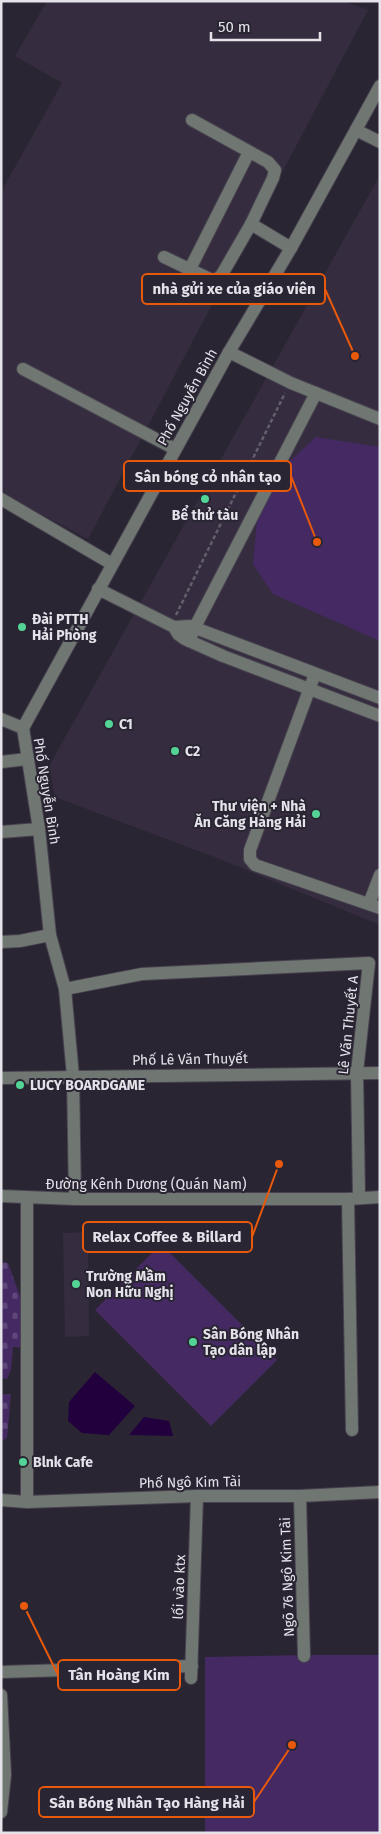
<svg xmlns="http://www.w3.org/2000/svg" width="381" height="1834" font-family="'Fira Sans',sans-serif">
<defs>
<pattern id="cemetery-stones" width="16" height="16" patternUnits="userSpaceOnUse" patternTransform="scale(1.25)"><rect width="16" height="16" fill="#442962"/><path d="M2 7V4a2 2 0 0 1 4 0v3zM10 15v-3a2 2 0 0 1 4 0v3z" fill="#5f4879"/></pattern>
</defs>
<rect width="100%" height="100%" fill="#2a2532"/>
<g fill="#352d3f">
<polygon points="47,1 343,1 368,10 88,539 1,493 1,192 62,83 15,56"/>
<polygon points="380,175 380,925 217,858 55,797 49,766"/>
<polygon points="88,1232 89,1336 65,1337 63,1233"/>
</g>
<g fill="#442962">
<polygon points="316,437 380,447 380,641 273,594 253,564 257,520 277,473"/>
<polygon points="161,1244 277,1360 211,1426 95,1310"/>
<polygon points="307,1655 380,1655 380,1833 205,1833 205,1657"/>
</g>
<g fill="url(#cemetery-stones)">
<polygon points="1,1262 8,1263 25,1310 25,1348 13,1347 11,1369 7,1379 1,1378"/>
<polygon points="1,1394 11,1394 7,1438 1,1441"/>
</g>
<g fill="#22003e">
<polygon points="95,1372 135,1406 109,1435 82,1433 68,1421 69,1402"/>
<polygon points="144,1417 169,1421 173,1436 129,1435"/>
</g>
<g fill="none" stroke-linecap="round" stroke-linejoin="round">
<defs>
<g id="minor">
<polyline points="192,120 268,162 275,170 273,178 251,224 291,248"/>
<polyline points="356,130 380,142"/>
<polyline points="164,257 214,281 221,276 251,224"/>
<polyline points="190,269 249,152"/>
<polyline points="229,352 291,383 380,419"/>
<polyline points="23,369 175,449"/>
<polyline points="1,499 112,564"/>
<polyline points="98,589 174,627 178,634 185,639 223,656 380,716"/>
<polyline points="174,627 190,626 380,698"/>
<polyline points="189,641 196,625 316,393"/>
<polyline points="315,674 250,850 250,859 255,865 380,908"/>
<polyline points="1,719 23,728"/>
<polyline points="1,762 27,759"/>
<polyline points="1,832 39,829"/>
<polyline points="369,904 380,875"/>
<polyline points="1,942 20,941 50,935"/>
<polyline points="65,989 142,974 369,963 357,1072 359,1197"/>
<polyline points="1,1078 380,1073"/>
<polyline points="1,1196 75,1199 348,1199 380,1197"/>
<polyline points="75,1199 73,1076 65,989 50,935 39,829 23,728 229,352 291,248 380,86"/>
<polyline points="348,1199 352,1430"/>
<polyline points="300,1496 304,1656"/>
<polyline points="1,1500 27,1502 197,1496 300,1496 380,1492"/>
<polyline points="27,1502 27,1198"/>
<polyline points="1,1672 192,1666"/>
<polyline points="191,1678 197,1496"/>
<polyline points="1,1695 5,1775 1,1812"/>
</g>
</defs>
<use href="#minor" stroke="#48434f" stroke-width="14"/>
<polyline stroke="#635f6a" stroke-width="2.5" stroke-dasharray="4 2.5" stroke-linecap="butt" points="176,615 285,393"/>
<use href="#minor" stroke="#707773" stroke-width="12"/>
</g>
<g fill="#54d396" stroke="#2a2532" stroke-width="2">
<circle cx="205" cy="499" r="5"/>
<circle cx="22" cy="627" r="5"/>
<circle cx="109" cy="724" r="5"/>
<circle cx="175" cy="751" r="5"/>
<circle cx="316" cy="814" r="5"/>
<circle cx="20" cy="1085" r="5"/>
<circle cx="76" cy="1284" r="5"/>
<circle cx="193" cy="1342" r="5"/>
<circle cx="23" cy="1462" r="5"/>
</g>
<g text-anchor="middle" stroke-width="4" stroke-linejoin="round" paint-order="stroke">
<g font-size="14" fill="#e5e2ea" stroke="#2a2532">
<text transform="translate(187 397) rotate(-61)" y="5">Phố Nguyễn Bình</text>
<text transform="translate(47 791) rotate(81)" y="5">Phố Nguyễn Bình</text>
<text transform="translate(348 1025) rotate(-84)" y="5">Lê Văn Thuyết A</text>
<text transform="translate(190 1059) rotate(-1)" y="5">Phố Lê Văn Thuyết</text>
<text x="146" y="1189">Đường Kênh Dương (Quán Nam)</text>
<text transform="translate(190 1482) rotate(-1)" y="5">Phố Ngô Kim Tài</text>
<text transform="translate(287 1577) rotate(-92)" y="5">Ngõ 76 Ngô Kim Tài</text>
<text transform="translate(179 1587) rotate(-88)" y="5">lối vào ktx</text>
</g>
<g font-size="14" font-weight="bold" fill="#e5e2ea" stroke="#2a2532" text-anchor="start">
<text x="205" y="520" text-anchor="middle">Bể thử tàu</text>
<text x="32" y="624">Đài PTTH<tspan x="32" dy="16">Hải Phòng</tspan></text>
<text x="119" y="729">C1</text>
<text x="185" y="756">C2</text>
<text x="306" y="811" text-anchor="end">Thư viện + Nhà<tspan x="306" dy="16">Ăn Căng Hàng Hải</tspan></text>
<text x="30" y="1090">LUCY BOARDGAME</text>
<text x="86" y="1281">Trường Mầm<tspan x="86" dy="16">Non Hữu Nghị</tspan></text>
<text x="203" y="1339">Sân Bóng Nhân<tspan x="203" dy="16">Tạo dân lập</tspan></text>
<text x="33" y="1467">Blnk Cafe</text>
</g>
</g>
<path fill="none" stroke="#e8590c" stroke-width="2" d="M355 356L325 289M317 542L291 476M279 1164L252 1237M24 1606L58 1675M292 1745L254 1802"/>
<g fill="#e8590c" stroke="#2a2532" stroke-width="2">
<circle cx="355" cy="356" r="5"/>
<circle cx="317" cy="542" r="5"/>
<circle cx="279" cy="1164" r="5"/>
<circle cx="24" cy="1606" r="5"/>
<circle cx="292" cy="1745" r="5"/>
</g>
<g fill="#2a2532" stroke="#e8590c" stroke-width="2">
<rect x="142" y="274" width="183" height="30" rx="5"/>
<rect x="124" y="461" width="167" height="30" rx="5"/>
<rect x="83" y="1222" width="169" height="30" rx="5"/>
<rect x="58" y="1660" width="122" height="30" rx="5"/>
<rect x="39" y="1787" width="215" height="30" rx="5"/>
</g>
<g font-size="15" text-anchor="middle" font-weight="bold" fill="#e5e2ea">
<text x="234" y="294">nhà gửi xe của giáo viên</text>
<text x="208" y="482">Sân bóng cỏ nhân tạo</text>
<text x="167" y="1242">Relax Coffee &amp; Billard</text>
<text x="119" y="1680">Tân Hoàng Kim</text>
<text x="147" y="1808">Sân Bóng Nhân Tạo Hàng Hải</text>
</g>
<rect width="381" height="1834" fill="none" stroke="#e5e2ea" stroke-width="5"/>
<path d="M211 32v8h109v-8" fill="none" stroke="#e5e2ea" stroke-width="2.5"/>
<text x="218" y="32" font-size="15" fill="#e5e2ea" stroke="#2a2532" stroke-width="4" paint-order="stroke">50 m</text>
</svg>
